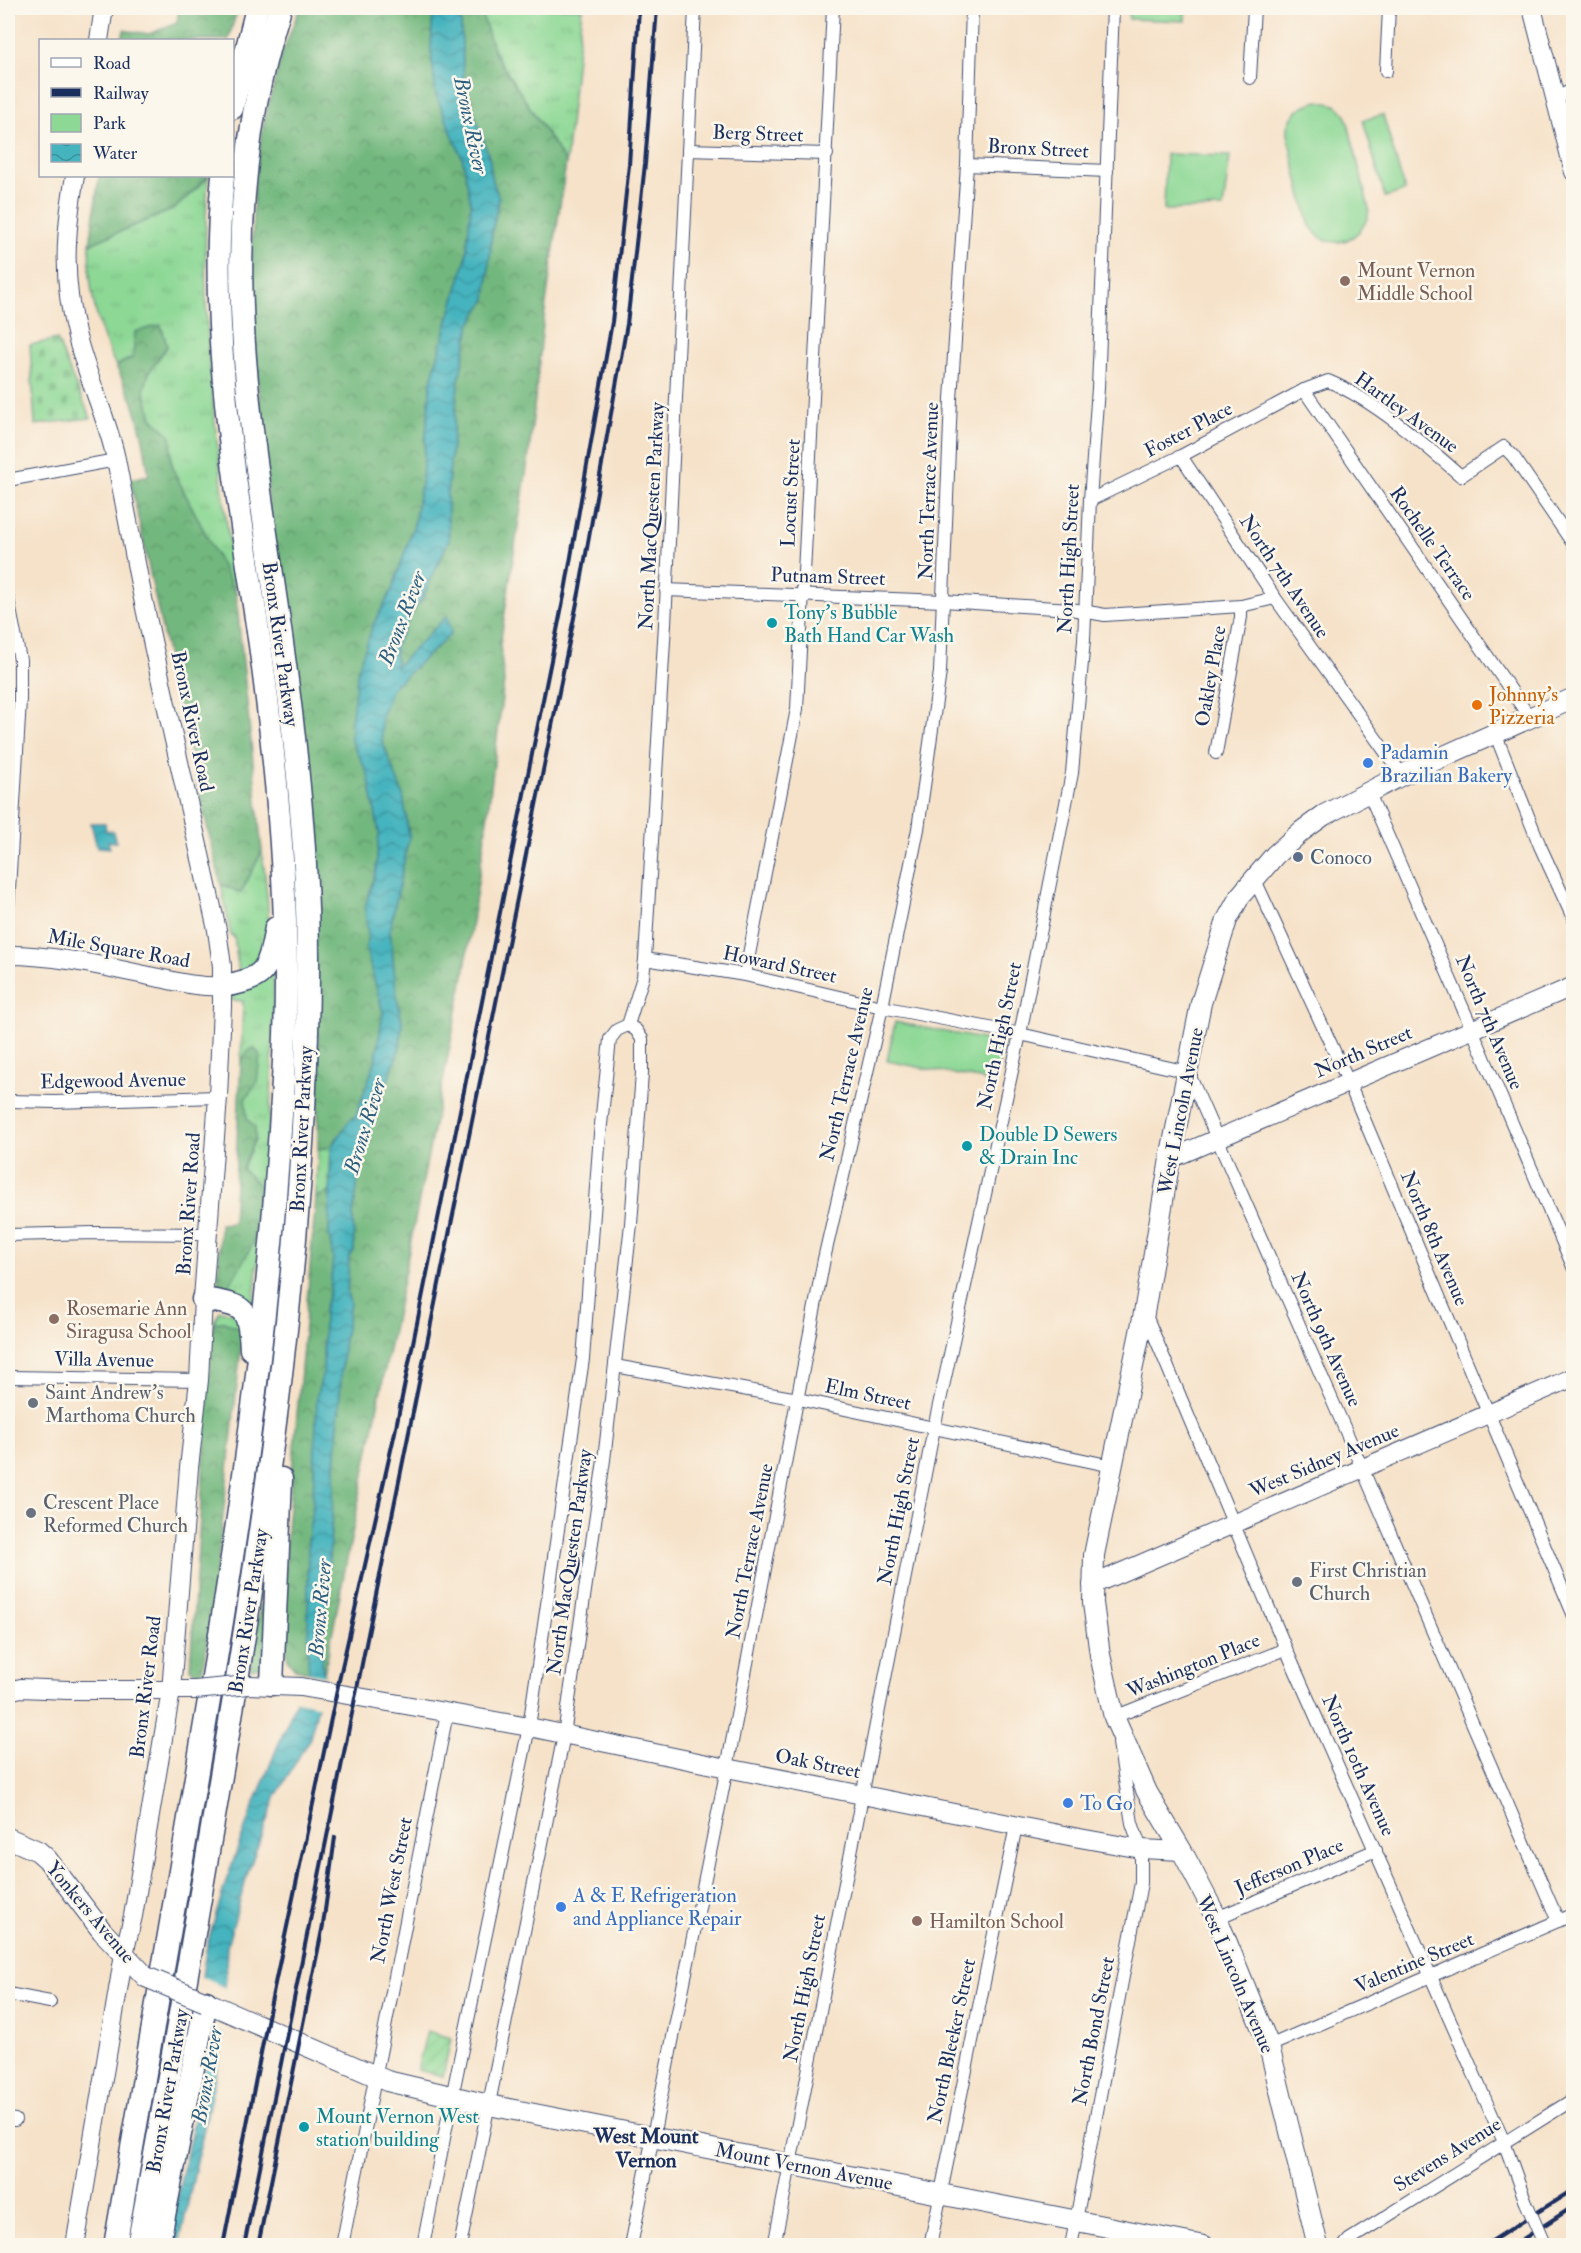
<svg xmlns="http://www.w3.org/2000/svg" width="1581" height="2253" font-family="'IM FELL Double Pica',serif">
<defs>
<pattern id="grass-tufts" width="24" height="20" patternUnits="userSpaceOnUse" patternTransform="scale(1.5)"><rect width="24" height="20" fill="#8dd895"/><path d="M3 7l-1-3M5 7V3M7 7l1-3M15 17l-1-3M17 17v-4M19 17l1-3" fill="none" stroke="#79ba83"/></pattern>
<pattern id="forest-crowns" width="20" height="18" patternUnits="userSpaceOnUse" patternTransform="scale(1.5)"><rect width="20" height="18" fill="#72b87e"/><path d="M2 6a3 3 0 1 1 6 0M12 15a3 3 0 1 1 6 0" fill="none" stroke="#5d966a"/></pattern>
<pattern id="cemetery-stones" width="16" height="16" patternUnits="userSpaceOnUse" patternTransform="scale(1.5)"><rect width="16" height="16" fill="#8dd895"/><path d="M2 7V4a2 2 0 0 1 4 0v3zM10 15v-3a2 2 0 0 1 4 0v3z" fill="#79ba83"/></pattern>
<pattern id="garden-furrows" width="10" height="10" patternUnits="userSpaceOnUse" patternTransform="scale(1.5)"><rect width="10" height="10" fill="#8dd895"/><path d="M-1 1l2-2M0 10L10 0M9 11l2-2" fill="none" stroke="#79ba83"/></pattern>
<pattern id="water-waves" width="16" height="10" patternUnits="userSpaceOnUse" patternTransform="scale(1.5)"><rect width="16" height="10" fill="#45b4be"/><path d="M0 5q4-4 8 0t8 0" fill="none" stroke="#39939e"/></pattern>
</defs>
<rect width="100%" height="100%" fill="#fbf7ec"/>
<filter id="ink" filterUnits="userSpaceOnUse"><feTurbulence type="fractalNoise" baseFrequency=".0167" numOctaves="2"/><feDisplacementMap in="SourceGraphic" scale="12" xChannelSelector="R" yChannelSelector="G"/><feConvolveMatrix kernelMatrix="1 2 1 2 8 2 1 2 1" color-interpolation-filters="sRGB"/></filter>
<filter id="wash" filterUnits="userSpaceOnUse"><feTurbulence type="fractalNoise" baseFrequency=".008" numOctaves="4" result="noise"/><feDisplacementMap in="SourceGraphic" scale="24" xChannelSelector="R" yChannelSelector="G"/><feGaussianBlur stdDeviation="1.35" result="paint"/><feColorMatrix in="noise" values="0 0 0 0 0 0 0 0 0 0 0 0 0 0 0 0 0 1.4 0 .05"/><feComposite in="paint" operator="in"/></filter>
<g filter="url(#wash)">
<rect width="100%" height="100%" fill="#f6e2c9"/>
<g fill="url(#grass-tufts)" stroke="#54847a" stroke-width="1.5">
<polygon points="482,8 582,8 566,163 495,54 481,12"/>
<path d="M208 178C198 320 218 454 236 594L175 474 171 461V436L152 418 144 391 149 372 167 347 161 325 135 332 133 357 116 366C97 328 87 286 90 244L174 209Z"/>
<path d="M262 851C266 887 273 926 264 961L239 974 234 936H231L221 884 241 893Z"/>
<polygon points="274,963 272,1077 265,1186 253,1310 219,1291 218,1285 229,1286 242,1169 255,1139 247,1119 245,1099 254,1087 248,1051 241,1061 243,1001 231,1000 231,994"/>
<polygon points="331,1147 329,1192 316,1198 318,1149"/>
<polygon points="220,1311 237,1313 242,1338 224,1322 213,1323"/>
</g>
<g fill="url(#forest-crowns)" stroke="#46746e" stroke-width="1.5">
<polygon points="179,8 238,8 228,40 122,40 124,30 149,34 177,23"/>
<polygon points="300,8 433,8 431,50 436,95 463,160 471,204 466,258 431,381 422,478 414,525 392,590 373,625 351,740 368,774 379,832 376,870 365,908 368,935 366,949 383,1012 376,1059 356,1115 349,1121 331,1147 318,1149 318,1019 260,412 251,296 254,183 263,126 281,56"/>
<polygon points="460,8 482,8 481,12 495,54 566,163 543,325 529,454 500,645 504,681 485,836 463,981 324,1674 322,1665 343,1346 350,1303 347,1292 349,1256 354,1251 353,1214 363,1147 400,1047 402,1021 397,998 390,930 409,836 403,795 382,741 381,717 391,688 451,634 396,668 395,647 412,612 422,600 449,540 447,495 458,385 470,325 486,299 492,231 499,198 491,176 490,161 464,81"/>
<polygon points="99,176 209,176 174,209 90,244"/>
<polygon points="161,325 167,346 149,372 144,391 152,418 171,436 171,461 175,474 236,594 262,851 241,893 221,884 176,695 130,479 149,475 142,434 133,402 116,366 133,357 135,332"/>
<polygon points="254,1048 260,1055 257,1083 245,1099 247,1119 255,1127 255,1139 242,1169 259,1185 253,1244 229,1286 218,1285 220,1224 233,1223 241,1061 248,1051"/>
<polygon points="329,1192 331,1212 329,1234 333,1258 330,1290 324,1311 323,1372 317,1395 313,1501 308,1541 309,1672 295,1669 288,1660 283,1624 287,1529 316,1198"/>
<polygon points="224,1322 238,1328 242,1338 216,1582 202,1675 190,1669 213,1323"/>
<polygon points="266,1569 269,1569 266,1660 261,1667 250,1669"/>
</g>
<polygon fill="url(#cemetery-stones)" stroke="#54847a" stroke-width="1.5" points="57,339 72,377 91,418 35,425 30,345"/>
<g fill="#8dd895" stroke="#54847a" stroke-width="1.5">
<polygon points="1129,8 1185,8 1185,21 1129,19"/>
<path d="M1318 101 1336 105 1346 115 1369 209C1367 233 1341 252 1319 236 1315 233 1312 228 1309 224 1306 210 1285 136 1288 127 1293 111 1302 105 1318 101Z"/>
<polygon points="1383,115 1405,191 1385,197 1363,120"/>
<polygon points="1166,154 1230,156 1223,208 1164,210"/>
<polygon points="895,1022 1003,1043 995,1082 887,1061"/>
</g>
<polygon fill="url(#garden-furrows)" stroke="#54847a" stroke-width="1.5" points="427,2031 451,2038 443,2076 417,2070"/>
<g fill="url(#water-waves)" stroke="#30728e" stroke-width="1.5">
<polygon points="433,8 460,8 464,81 490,161 491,176 499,198 492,231 486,299 470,325 458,385 447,495 449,540 421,600 412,612 395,647 396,667 447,616 451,634 392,688 381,717 382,741 403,795 409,837 390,930 397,998 402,1021 400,1047 363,1147 353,1214 354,1251 349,1256 347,1292 350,1303 343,1346 322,1665 325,1678 310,1738 276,1796 248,1872 227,1946 223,2040 179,2245 166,2246 214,2031 202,1976 207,1945 227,1878 251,1812 296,1701 310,1678 308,1662 308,1541 313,1501 317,1395 323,1372 324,1311 330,1290 333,1258 329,1234 331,1147 349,1121 356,1115 376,1059 383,1012 366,949 368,935 365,908 376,870 379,832 368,774 351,740 351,722 358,669 373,625 392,590 414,525 422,478 431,381 466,258 471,204 463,160 436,95 431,50"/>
<polygon points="91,823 105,823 106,831 113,831 116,842 108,841 110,848 97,847"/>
</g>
<g fill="#f6e2c9">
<polygon points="306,1672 327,1676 321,1706 293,1700 307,1678"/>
<polygon points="199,1976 228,1989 226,2035 210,2028"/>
</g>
</g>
<g filter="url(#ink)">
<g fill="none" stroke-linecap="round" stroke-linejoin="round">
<defs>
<g id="street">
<polyline points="1386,71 1389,8"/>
<polyline points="1250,78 1254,8"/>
<polyline points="1554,99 1574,89"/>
<polyline points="688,150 827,154"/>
<polyline points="967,165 1107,171"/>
<polyline points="1304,390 1530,718"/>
<polyline points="1181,456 1275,598 1402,775"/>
<polyline points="8,480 116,460"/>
<path d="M1090 500 1181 456 1304 390 1328 381C1374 400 1423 443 1461 476L1504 447 1513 456 1574 545"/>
<polyline points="666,590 943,601 1071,609 1105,615 1241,606 1275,598"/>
<polyline points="8,599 20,660 20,700 8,907"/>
<polyline points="1495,733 1540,846 1574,920"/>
<polyline points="1216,753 1241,617 1241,606"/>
<polyline points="1368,791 1472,1029 1574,1269"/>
<polyline points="1254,878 1348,1081 1574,1616"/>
<polyline points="645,959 745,975 882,1007 1020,1034 1188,1072 1362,1468 1558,1921"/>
<polyline points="745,975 797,709 833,8"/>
<polyline points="8,1101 55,1102 218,1097"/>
<polyline points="8,1235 95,1233 208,1234"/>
<polyline points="1145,1313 1286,1649 1504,2142 1525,2200"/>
<polyline points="615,1366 798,1399 1112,1466"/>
<polyline points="8,1377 199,1380"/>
<polyline points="1116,1723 1114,1717 1286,1649"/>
<polyline points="1217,1918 1376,1850"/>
<polyline points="8,1994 50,2002"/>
<polyline points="1269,2046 1574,1914"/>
<polyline points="8,2119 15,2120"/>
<polyline points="342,2246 447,1713"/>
<polyline points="423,2246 452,2097 529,1727 583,1359 600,1134 610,1039 617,1030 628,1025 643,977 645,959 665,624 695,8"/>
<polyline points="460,2246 564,1735 604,1460 631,1224 642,1073 642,1039 636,1030 628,1025"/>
<polyline points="631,2246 727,1768 824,1259 882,1007 918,829 940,672 951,399 967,165 972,8"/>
<polyline points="774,2246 934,1428 1020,1034 1072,773 1084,640 1090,500 1098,388 1113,8"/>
<polyline points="930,2246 1016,1826"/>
<polyline points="1071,2246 1141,1883 1141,1849 1132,1823 1119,1743"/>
<polyline points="1344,2246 1349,2240 1574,2099"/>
</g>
<g id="secondary">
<polyline points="1532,8 1574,172"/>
<polyline points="99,40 104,8"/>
<path d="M75 176C65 233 62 280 77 337 88 379 107 417 116 459 124 499 131 539 139 579 163 696 191 813 217 930L222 966V1007L218 1097 203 1299 199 1380 189 1468 171 1691 133 1916 124 1954 75 2246"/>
<path d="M8 955C57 955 106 967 154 977 176 981 199 988 222 986"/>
<polyline points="1170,1159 1574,986"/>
<polyline points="1092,1585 1574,1377"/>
<polyline points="248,1685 301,1687 411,1706 529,1727 727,1768 1074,1837 1141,1849 1182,1851"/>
<polyline points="8,1691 21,1688 67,1690 195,1690"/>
</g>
<g id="primary">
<polyline points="8,1838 38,1851 47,1859 102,1931 146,1977"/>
<polyline points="206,2002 387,2081 489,2105 1204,2246"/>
<polyline points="1318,2246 1269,2046 1217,1918 1182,1851 1147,1792 1114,1717 1100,1655 1093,1603 1094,1555 1144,1313 1170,1159 1201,1003 1227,920 1240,896 1275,855 1302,831 1324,815 1402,775 1574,698"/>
</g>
<g id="highway">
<polyline points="232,108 257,8"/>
<path d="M222 986C267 979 268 970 276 928"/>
<path d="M203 1299C244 1306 249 1305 251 1349"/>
<polyline points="272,1684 281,1479"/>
<path d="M115 2246C147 2070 176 1894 206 1718 235 1549 260 1380 274 1209 280 1133 286 1056 286 979 286 867 275 755 260 645 237 489 207 334 223 176"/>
<path d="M138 2246C168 2089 194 1933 221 1776 266 1511 306 1245 308 976 309 862 297 748 281 636 250 418 210 225 280 8"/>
<polyline points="158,2246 206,2002"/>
</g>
</defs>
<use href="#street" stroke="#3c4a6e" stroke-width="14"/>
<use href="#secondary" stroke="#3c4a6e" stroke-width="20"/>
<use href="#primary" stroke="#3c4a6e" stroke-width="22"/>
<use href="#highway" stroke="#3c4a6e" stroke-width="25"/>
<use href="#street" stroke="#fff" stroke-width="12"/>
<use href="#secondary" stroke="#fff" stroke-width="18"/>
<use href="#primary" stroke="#fff" stroke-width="20"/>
<use href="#highway" stroke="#fff" stroke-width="22"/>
<g stroke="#1b2f5e" stroke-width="4">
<polyline points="223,2246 270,2007 340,1676 395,1432 565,591 612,322 629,165 639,8"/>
<polyline points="244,2246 579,593 627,324 645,164 657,8"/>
<polyline points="258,2246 323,1925 335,1837"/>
<polyline points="1484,2246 1574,2189"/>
<polyline points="1512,2246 1574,2206"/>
</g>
<defs>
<polyline id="street-bridge" points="1525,2200 1545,2246"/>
<polyline id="secondary-bridge" points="195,1690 248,1685"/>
<polyline id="primary-bridge" points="146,1977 206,2002"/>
</defs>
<use href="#street-bridge" stroke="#3c4a6e" stroke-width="14" stroke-linecap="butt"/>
<use href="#secondary-bridge" stroke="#3c4a6e" stroke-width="20" stroke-linecap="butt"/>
<use href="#primary-bridge" stroke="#3c4a6e" stroke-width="22" stroke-linecap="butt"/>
<use href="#street-bridge" stroke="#fff" stroke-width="12"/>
<use href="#secondary-bridge" stroke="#fff" stroke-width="18"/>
<use href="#primary-bridge" stroke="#fff" stroke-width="20"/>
</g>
</g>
<g fill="#8d6e63" stroke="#fbf7ec" stroke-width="2">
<circle cx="1345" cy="281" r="6"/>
<circle cx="54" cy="1319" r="6"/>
<circle cx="917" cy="1921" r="6"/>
</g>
<g fill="#0f9aa8" stroke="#fbf7ec" stroke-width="2">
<circle cx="772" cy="623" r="6"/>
<circle cx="967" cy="1146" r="6"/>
<circle cx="304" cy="2127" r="6"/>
</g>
<circle fill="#e8710a" stroke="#fbf7ec" stroke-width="2" cx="1477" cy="705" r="6"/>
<g fill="#3f7fe0" stroke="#fbf7ec" stroke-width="2">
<circle cx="1368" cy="763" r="6"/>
<circle cx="1068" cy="1803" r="6"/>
<circle cx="561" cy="1907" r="6"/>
</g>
<circle fill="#5c6f8a" stroke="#fbf7ec" stroke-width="2" cx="1298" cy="857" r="6"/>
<g fill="#6b7280" stroke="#fbf7ec" stroke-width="2">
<circle cx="33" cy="1403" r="6"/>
<circle cx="31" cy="1513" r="6"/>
<circle cx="1297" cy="1582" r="6"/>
</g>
<g text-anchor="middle" stroke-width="5" stroke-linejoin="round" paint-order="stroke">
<g font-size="20" fill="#1b2f5e" stroke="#fbf7ec">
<text transform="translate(758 133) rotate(2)" y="7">Berg Street</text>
<text transform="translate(1038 148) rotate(3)" y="7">Bronx Street</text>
<text transform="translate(1407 412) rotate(36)" y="7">Hartley Avenue</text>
<text transform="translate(1188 429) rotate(-28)" y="7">Foster Place</text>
<text transform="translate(928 491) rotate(-88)" y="7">North Terrace Avenue</text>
<text transform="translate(790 493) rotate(-87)" y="7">Locust Street</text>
<text transform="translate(651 516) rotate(-87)" y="7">North MacQuesten Parkway</text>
<text transform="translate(1433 543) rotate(55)" y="7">Rochelle Terrace</text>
<text transform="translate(1068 559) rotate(-87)" y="7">North High Street</text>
<text transform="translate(828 576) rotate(2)" y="7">Putnam Street</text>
<text transform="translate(1285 576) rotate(56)" y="7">North 7th Avenue</text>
<text transform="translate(281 644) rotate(82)" y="7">Bronx River Parkway</text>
<text transform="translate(1210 676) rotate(-80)" y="7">Oakley Place</text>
<text transform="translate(193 721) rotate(78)" y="7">Bronx River Road</text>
<text transform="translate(119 948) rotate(10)" y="7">Mile Square Road</text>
<text transform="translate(780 964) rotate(12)" y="7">Howard Street</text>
<text transform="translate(1490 1022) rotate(67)" y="7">North 7th Avenue</text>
<text transform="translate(999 1036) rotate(-78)" y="7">North High Street</text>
<text transform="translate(1363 1051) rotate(-23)" y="7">North Street</text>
<text transform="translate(846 1074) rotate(-77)" y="7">North Terrace Avenue</text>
<text transform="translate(113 1080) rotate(-1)" y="7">Edgewood Avenue</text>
<text transform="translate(1180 1111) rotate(-79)" y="7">West Lincoln Avenue</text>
<text transform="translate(301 1129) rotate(-87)" y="7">Bronx River Parkway</text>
<text transform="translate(188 1204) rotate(-86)" y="7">Bronx River Road</text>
<text transform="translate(1435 1238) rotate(67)" y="7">North 8th Avenue</text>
<text transform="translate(1327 1339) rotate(66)" y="7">North 9th Avenue</text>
<text transform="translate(104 1359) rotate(1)" y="7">Villa Avenue</text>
<text transform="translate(868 1394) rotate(12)" y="7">Elm Street</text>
<text transform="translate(1324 1460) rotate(-23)" y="7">West Sidney Avenue</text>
<text transform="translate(898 1511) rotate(-79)" y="7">North High Street</text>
<text transform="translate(749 1551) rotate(-79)" y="7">North Terrace Avenue</text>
<text transform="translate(569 1562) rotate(-82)" y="7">North MacQuesten Parkway</text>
<text transform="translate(248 1611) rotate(-81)" y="7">Bronx River Parkway</text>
<text transform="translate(1193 1665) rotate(-22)" y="7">Washington Place</text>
<text transform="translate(145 1687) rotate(-83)" y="7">Bronx River Road</text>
<text transform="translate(818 1763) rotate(11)" y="7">Oak Street</text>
<text transform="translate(1359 1765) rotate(66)" y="7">North 10th Avenue</text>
<text transform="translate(1289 1866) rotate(-23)" y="7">Jefferson Place</text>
<text transform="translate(391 1890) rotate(-79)" y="7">North West Street</text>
<text transform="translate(91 1912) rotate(50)" y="7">Yonkers Avenue</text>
<text transform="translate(1414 1962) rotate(-23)" y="7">Valentine Street</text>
<text transform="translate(1236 1974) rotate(67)" y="7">West Lincoln Avenue</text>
<text transform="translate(804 1988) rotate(-79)" y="7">North High Street</text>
<text transform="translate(1093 2031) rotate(-79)" y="7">North Bond Street</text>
<text transform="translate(951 2041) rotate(-78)" y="7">North Bleeker Street</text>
<text transform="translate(167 2091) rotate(-80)" y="7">Bronx River Parkway</text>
<text transform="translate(1447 2154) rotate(-32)" y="7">Stevens Avenue</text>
<text transform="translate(804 2166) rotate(11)" y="7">Mount Vernon Avenue</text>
</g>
<g font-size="20" fill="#785e54" stroke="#fbf7ec" text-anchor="start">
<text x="1357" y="277">Mount Vernon<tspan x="1357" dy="23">Middle School</tspan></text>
<text x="66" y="1315">Rosemarie Ann<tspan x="66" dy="23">Siragusa School</tspan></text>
<text x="929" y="1928">Hamilton School</text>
</g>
<g font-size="20" fill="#0d838f" stroke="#fbf7ec" text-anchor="start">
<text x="784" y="619">Tony's Bubble<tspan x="784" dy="23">Bath Hand Car Wash</tspan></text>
<text x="979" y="1141">Double D Sewers<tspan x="979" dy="23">&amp; Drain Inc</tspan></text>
<text x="316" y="2123">Mount Vernon West<tspan x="316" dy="23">station building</tspan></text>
</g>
<g font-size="20" fill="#c56008" stroke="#fbf7ec" text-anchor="start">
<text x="1489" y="701">Johnny's<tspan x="1489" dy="23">Pizzeria</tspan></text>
</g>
<g font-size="20" fill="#366cbe" stroke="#fbf7ec" text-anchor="start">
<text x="1380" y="759">Padamin<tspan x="1380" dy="23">Brazilian Bakery</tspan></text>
<text x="1080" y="1810">To Go</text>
<text x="573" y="1902">A &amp; E Refrigeration<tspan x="573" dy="23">and Appliance Repair</tspan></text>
</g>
<g font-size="20" fill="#4e5e75" stroke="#fbf7ec" text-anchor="start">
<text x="1310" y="864">Conoco</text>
</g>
<g font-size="20" fill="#5b616d" stroke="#fbf7ec" text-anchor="start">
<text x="45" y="1399">Saint Andrew's<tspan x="45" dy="23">Marthoma Church</tspan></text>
<text x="43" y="1509">Crescent Place<tspan x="43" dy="23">Reformed Church</tspan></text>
<text x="1309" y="1577">First Christian<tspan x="1309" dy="23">Church</tspan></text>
</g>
<g font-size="21" font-style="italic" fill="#2a5e80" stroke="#fbf7ec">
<text transform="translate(471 125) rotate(78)" y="7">Bronx River</text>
<text transform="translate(402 618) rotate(-69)" y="7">Bronx River</text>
<text transform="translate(365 1126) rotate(-73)" y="7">Bronx River</text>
<text transform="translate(320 1608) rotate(-85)" y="7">Bronx River</text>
<text transform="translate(207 2075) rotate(-80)" y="7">Bronx River</text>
</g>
<g font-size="21" font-weight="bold" fill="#1b2f5e" stroke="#fbf7ec">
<text x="646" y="2143">West Mount<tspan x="646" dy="24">Vernon</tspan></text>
</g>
</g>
<rect width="1581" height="2253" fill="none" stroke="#fbf7ec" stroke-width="30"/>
<rect x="39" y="39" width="195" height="138" fill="#fbf7ec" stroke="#a1a7b3" stroke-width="1.5"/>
<rect x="51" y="58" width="30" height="9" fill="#ffffff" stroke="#a1a7b3" stroke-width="1.5"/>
<text x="93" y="69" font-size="18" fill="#1b2f5e">Road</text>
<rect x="51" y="88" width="30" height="9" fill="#1b2f5e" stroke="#a1a7b3" stroke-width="1.5"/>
<text x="93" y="99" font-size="18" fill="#1b2f5e">Railway</text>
<rect x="51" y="114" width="30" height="18" fill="#8dd895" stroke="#a1a7b3" stroke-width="1.5"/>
<text x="93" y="129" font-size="18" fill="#1b2f5e">Park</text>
<rect x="51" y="144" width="30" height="18" fill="url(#water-waves)" stroke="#a1a7b3" stroke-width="1.5"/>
<text x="93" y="159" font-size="18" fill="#1b2f5e">Water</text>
</svg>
